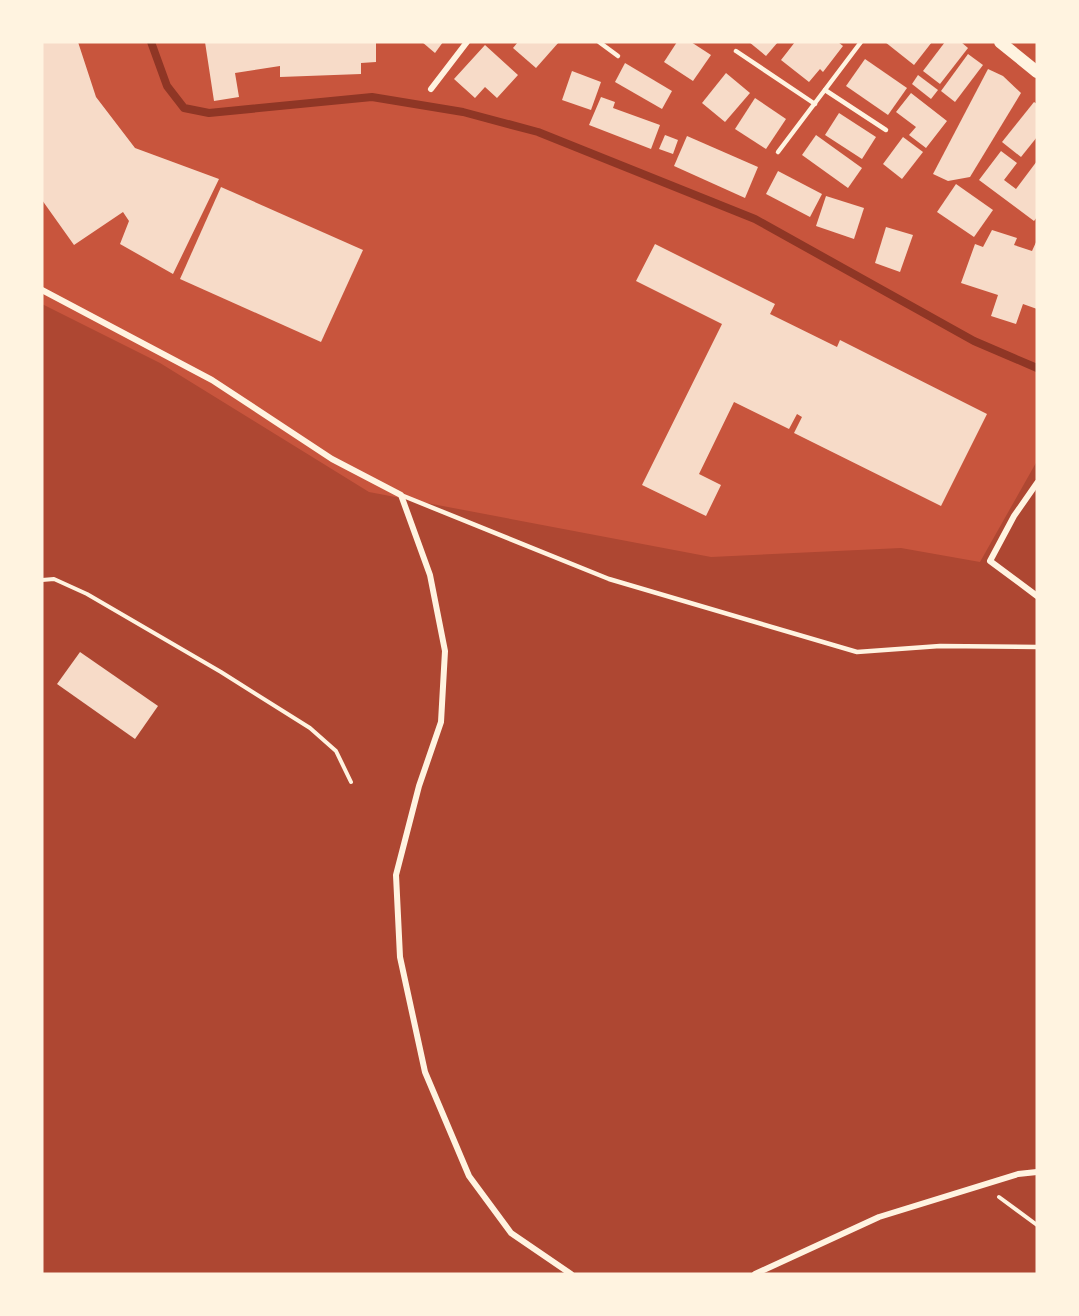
<svg xmlns="http://www.w3.org/2000/svg" width="1079" height="1316" font-family="'Alegreya Sans',sans-serif">
<rect width="100%" height="100%" fill="#c8553d"/>
<polygon fill="#ae4732" points="42,304 160,363 369,492 711,557 901,548 980,562 1037,461 1037,1274 42,1274"/>
<g fill="none" stroke-linecap="round" stroke-linejoin="round">
<polyline stroke="#8f3625" stroke-width="8" points="151,42 167,86 184,108 209,113 372,97 463,112 538,132 755,219 974,341 1037,368"/>
</g>
<g fill="#f7dbc8">
<polygon points="42,42 78,42 96,97 135,148 219,179 173,274 120,244 129,221 123,212 74,245 42,200"/>
<polygon points="205,42 376,42 376,62 361,63 361,74 280,77 280,66 235,73 239,97 214,101"/>
<polygon points="422,42 443,42 435,53"/>
<polygon points="518,42 559,42 536,68 513,48"/>
<polygon points="677,42 691,42 711,55 693,81 664,62"/>
<polygon points="749,42 778,42 766,56"/>
<polygon points="795,42 838,42 843,46 823,72 820,69 809,82 781,60"/>
<polygon points="885,42 932,42 914,65"/>
<polygon points="945,42 961,42 968,48 940,84 923,71"/>
<polygon points="485,45 518,75 497,98 485,87 475,98 454,79"/>
<polygon points="968,54 983,65 955,102 941,91"/>
<polygon points="865,59 907,88 888,115 846,86"/>
<polygon points="625,63 672,91 662,109 615,82"/>
<polygon points="988,69 1003,76 1021,93 970,177 948,181 933,174"/>
<polygon points="572,71 601,82 591,110 562,100"/>
<polygon points="726,73 750,93 725,122 702,103"/>
<polygon points="918,75 938,90 931,99 912,84"/>
<polygon points="911,93 947,121 926,148 909,135 916,127 896,112"/>
<polygon points="601,97 615,102 613,108 660,125 651,149 589,125"/>
<polygon points="755,98 786,119 766,149 735,129"/>
<polygon points="1034,102 1037,104 1037,137 1021,157 1002,142"/>
<polygon points="839,113 876,137 862,159 825,135"/>
<polygon points="665,135 678,140 673,154 659,149"/>
<polygon points="816,135 862,168 848,188 802,155"/>
<polygon points="687,136 758,167 745,198 674,166"/>
<polygon points="903,137 923,152 902,179 883,164"/>
<polygon points="1001,151 1017,163 1004,180 1016,189 1037,161 1037,217 1034,221 979,180"/>
<polygon points="778,171 822,194 810,217 766,194"/>
<polygon points="956,184 993,210 974,237 937,212"/>
<polygon points="221,187 363,250 321,342 180,279"/>
<polygon points="826,196 864,208 854,239 816,226"/>
<polygon points="886,227 913,235 900,272 875,263"/>
<polygon points="992,230 1017,238 1014,245 1032,251 1037,240 1037,309 1023,304 1016,324 991,316 998,295 961,283 975,244 983,247"/>
<polygon points="655,244 775,304 770,314 837,347 840,340 987,414 941,506 794,433 802,417 797,414 789,429 734,402 699,474 721,485 706,516 642,485 722,324 636,281"/>
<polygon points="80,652 158,706 135,739 57,684"/>
</g>
<g fill="none" stroke-linecap="round" stroke-linejoin="round">
<g stroke="#fff3e0" stroke-width="4">
<polyline points="42,580 54,579 87,594 221,672 310,728 336,751 351,782"/>
<polyline points="999,1197 1037,1225"/>
</g>
<g stroke="#fff3e0" stroke-width="4.5">
<polyline points="599,42 618,56"/>
<polyline points="736,51 815,104"/>
<polyline points="825,90 886,130"/>
<polyline points="778,152 861,42"/>
<polyline points="401,495 609,579 857,652 940,646 1037,647"/>
</g>
<g stroke="#fff3e0" stroke-width="6">
<polyline points="431,89 467,42"/>
<polyline points="42,290 212,380 332,459 401,495 430,575 445,651 441,722 419,786 396,875 400,957 425,1072 469,1176 511,1233 571,1274"/>
<polyline points="1037,483 1014,516 990,561 1037,596"/>
<polyline points="755,1274 879,1217 1018,1174 1037,1172"/>
</g>
<polyline stroke="#fff3e0" stroke-width="12" points="1000,42 1037,72"/>
</g>
<rect width="1079" height="1316" fill="none" stroke="#fff3e0" stroke-width="87"/>
</svg>
